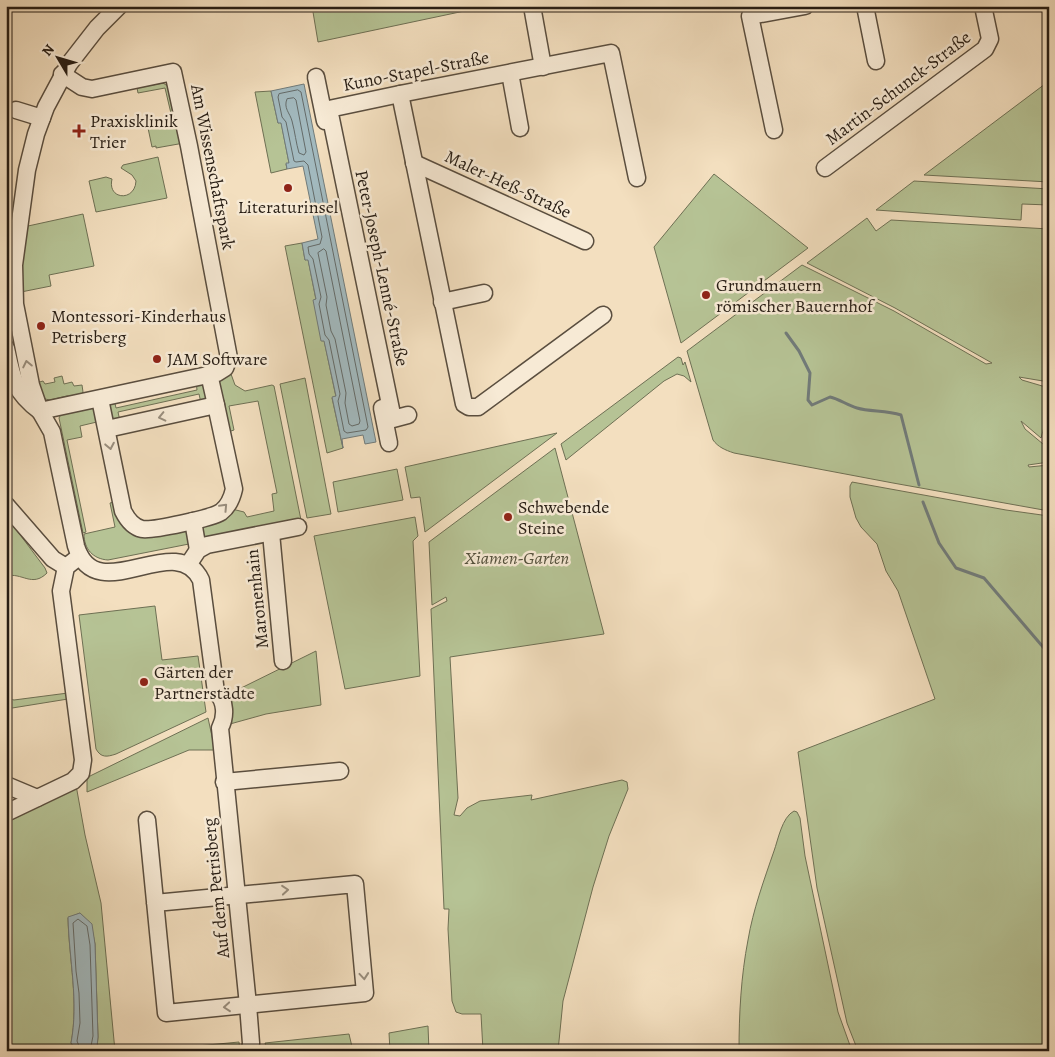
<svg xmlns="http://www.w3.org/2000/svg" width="1055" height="1057" font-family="Alegreya,serif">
<rect width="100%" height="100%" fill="#f3dfbf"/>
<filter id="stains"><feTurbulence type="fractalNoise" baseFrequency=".004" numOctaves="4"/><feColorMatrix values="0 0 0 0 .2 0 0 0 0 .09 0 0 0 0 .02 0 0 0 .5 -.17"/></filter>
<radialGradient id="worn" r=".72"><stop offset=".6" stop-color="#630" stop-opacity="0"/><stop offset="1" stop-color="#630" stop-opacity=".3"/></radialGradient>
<g fill="#b6c395" stroke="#6e7054">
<polygon points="312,6 488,6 318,42"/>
<polygon points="1049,81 1049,182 924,175"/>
<polygon points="163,83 172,89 184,143 156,148 156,146 152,147 148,128 173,122 165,88 138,93 137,88"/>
<polygon points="271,91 278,123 281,122 289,163 286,164 287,169 271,173 255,92"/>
<path d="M158 157 167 198 96 212 89 181 106 177 112 179C107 200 135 202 136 181L132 175 121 168 123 165Z"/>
<polygon points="714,174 808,248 681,343 654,247"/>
<polygon points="914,181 1049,189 1049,205 1022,204 1021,220 876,210"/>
<polygon points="83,214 94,266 49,275 51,286 21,292 20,278 28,226"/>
<path d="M867 218 876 231 891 220 1049 229V382L1019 377 1022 380 1049 388V409L1041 438 1021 421 1025 429 1049 449V462L1028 465 1029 467 1049 465V511L893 483 734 453C725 450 718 447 713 440L687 351 802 265 894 311 986 364 992 363 895 308 807 263Z"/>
<polygon points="302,243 305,260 308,259 316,300 314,300 322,341 324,340 336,397 332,398 343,448 327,453 285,246"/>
<polygon points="678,357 681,358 683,365 685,362 691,382 684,376 677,374 664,381 566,460 561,444"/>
<polygon points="231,374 235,385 245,391 272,385 274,386 301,520 200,540 200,526 232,509 244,512 247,517 274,511 272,494 277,493 258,401 229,406 234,430 228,432 218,380 222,376"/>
<polygon points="62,376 64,384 72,382 74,386 82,385 83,392 78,397 67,396 50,400 45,399 36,383 43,381 45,384 55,382 54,378"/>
<polygon points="305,378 331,514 307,518 280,384"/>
<polygon points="196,381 203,381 211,395 201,403 199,394 118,412 120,421 111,419 107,407 114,399 116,408 197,390"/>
<polygon points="92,404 101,421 80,426 82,437 67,440 86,532 83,533 59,418 61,414"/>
<polygon points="557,433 425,532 420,497 411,498 405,467"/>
<polygon points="555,448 604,634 450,657 458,798 454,815 460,816 467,808 480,801 532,795 531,800 622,780 627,782 628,789 609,836 593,887 563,1001 558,1051 483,1051 481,1014 462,1014 456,1012 452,1001 448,929 449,909 444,909 431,609 447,601 446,597 432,605 429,542"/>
<polygon points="397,469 403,500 338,512 333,482"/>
<polygon points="852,482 1006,510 1049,516 1049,1051 858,1051 847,1023 817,888 798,752 935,699 898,591 886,571 877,544 861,527 856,518 850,497 850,486"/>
<path d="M118 501 125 521 183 525 194 543 108 560C93 559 84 549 84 534L115 527 110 503Z"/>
<path d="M6 516 45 568 47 573C32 588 22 572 6 576Z"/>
<polygon points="415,517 418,536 413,541 420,676 345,689 314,536"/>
<path d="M155 606 162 660 198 656 206 712 116 754C107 757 101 758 96 749L79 615Z"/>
<polygon points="316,651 321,705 266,714 230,724 227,695"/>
<polygon points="68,693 68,699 6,709 6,698 14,700"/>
<polygon points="208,718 215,750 189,750 87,792 87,780 90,776"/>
<path d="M76 785 85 835 101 903 115 1051H92L97 1047 98 1037 95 944 91 924 80 913 68 918C69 960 79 1002 71 1043L77 1051H6V817Z"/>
<path d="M794 811 797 812 800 818 805 856 838 1012 852 1051H739C739 1014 741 976 748 940 753 910 764 880 774 851 778 840 782 817 794 811Z"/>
<polygon points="428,1026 429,1051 390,1051 389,1033"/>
<polygon points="349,1034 353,1051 267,1051 265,1043"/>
<polygon points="239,1042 240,1051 145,1051"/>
</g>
<g fill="#a2b9be" stroke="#717b7a">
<polygon points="304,84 376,442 365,444 363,435 342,439 343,448 332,397 336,396 324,341 321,341 313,300 316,299 308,260 305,260 302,243 318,239 303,166 287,169 286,163 289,163 281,123 278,123 271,91"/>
<path d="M80 913 92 924 95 944 98 1037 97 1047 92 1051H77L71 1043C79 1001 69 960 68 917Z"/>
</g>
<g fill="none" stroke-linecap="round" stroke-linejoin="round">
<g stroke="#646b69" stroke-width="1">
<polygon points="298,90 301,92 368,427 366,430 347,433 344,431 338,401 340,394 329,340 325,335 319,304 321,297 313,259 309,254 308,247 320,244 322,237 308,165 304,161 296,162 294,161 286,122 282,117 278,97 279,94"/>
<path d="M294 98 296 100 306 152 304 155 299 153C296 143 295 132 292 121 290 113 283 108 287 99Z"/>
<polygon points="324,249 326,251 360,421 359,424 352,426 349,424 345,403 346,393 335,339 331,331 326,305 327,297 318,253"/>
<polyline points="81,1051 77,1041 80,1023 79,993 76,971 73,923 78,919 87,926 90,945 93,1036 90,1051"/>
</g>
<g stroke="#717b7a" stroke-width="3">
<path d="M786 333 799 351 810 373 808 400 812 405 830 397C839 399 847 405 857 408 870 412 886 410 901 415L919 485"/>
<polyline points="923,502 939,543 956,568 984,578 1049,654"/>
</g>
<defs>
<g id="minor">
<path d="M119 6 97 28 69 64 46 107 36 134 27 170 14 265 15 304 31 385 40 411 52 432 76 546C96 611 176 528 201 580L216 692C226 701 226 717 220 728L248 1005 251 1043 250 1051"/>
<polyline points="532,6 543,67"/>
<polyline points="865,6 876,61"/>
<polyline points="510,73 520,128"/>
<polyline points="316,77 325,121"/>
<polyline points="400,94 464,404 469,407 478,407 603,315"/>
<polyline points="16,110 42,118"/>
<polyline points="774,130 750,16 805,6"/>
<polyline points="414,163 585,241"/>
<polyline points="825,168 985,49 990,39 983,6"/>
<polyline points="442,302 484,293"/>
<path d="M6 348C12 377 14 392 40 411"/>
<polyline points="209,374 216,405"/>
<path d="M100 399 123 511C127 519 133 527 142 529 152 531 212 518 221 512 229 506 232 498 234 489L216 405 107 429"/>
<polyline points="382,408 389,443"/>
<polyline points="40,411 217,373 225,368 229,358 189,146 173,72 92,89 82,87 62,74"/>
<polyline points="408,415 393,419 329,109 400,94 611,53 637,178"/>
<polyline points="6,505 53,559 66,567"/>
<polyline points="193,521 198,550"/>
<polyline points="271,533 283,661"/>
<polyline points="188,565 198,550 207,545 298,527"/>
<polyline points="224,782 340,771"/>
<polyline points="6,785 37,798"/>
<polyline points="6,813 73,781 81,773 83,760 61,591 66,567 80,556"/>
<polyline points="147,820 166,1013 365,993 355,884 155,903"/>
</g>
</defs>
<use href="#minor" stroke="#5a4e3f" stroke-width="19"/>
<use href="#minor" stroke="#f7ead5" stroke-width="16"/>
</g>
<defs><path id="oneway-chevron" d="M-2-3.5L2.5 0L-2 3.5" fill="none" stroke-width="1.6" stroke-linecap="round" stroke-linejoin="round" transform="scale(1.25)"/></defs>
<g stroke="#998e7e">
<use href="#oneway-chevron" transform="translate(27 364) rotate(-102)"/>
<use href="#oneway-chevron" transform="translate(162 417) rotate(167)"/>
<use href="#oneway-chevron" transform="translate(110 446) rotate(79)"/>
<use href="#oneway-chevron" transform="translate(224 507) rotate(-47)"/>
<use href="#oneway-chevron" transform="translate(285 890) rotate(-5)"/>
<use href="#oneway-chevron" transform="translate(364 976) rotate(85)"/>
<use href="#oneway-chevron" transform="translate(227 1007) rotate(175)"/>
</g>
<g fill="#8f2418" stroke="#f7ead5" stroke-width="2">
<path d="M76.5 123.5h5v5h5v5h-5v5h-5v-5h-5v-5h5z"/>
<circle cx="288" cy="188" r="5"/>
<circle cx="706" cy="295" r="5"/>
<circle cx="41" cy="326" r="5"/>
<circle cx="157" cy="359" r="5"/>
<circle cx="508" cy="517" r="5"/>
<circle cx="144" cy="682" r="5"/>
</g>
<g text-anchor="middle" stroke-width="5" stroke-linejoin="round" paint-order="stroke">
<g font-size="18" fill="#271d14" stroke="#f7ead5">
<text transform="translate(416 71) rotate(-11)" y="6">Kuno-Stapel-Straße</text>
<text transform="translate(898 88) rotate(-37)" y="6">Martin-Schunck-Straße</text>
<text transform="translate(213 167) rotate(79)" y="6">Am Wissenschaftspark</text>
<text transform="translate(508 184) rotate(25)" y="6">Maler-Heß-Straße</text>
<text transform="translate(382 268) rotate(78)" y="6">Peter-Joseph-Lenné-Straße</text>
<text transform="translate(257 599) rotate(-96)" y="6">Maronenhain</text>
<text transform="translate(216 888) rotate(-96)" y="6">Auf dem Petrisberg</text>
</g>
<g font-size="18" fill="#271d14" stroke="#f7ead5" text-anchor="start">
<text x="90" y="127">Praxisklinik<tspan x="90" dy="21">Trier</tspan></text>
<text x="288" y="213" text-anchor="middle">Literaturinsel</text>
<text x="716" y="291">Grundmauern<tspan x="716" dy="21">römischer Bauernhof</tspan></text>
<text x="51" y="322">Montessori-Kinderhaus<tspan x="51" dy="21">Petrisberg</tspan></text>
<text x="167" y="365">JAM Software</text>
<text x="518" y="513">Schwebende<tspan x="518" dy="21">Steine</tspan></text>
<text x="154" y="678">Gärten der<tspan x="154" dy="21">Partnerstädte</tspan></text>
</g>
<g font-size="18" font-style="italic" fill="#524f3b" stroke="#f7ead5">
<text x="517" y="564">Xiamen-Garten</text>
</g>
</g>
<rect width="1055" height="1057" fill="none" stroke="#f3dfbf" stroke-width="25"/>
<rect x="8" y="8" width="1040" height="1042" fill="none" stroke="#271d14" stroke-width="2.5"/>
<rect x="12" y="12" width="1030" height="1032" fill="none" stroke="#271d14"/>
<g transform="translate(58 58) rotate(308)" stroke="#f7ead5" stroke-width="4" paint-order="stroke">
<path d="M0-4L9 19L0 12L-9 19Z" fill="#271d14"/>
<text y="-8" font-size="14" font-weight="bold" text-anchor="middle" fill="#271d14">N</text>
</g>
<rect width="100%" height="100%" filter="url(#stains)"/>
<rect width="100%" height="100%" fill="url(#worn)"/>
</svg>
